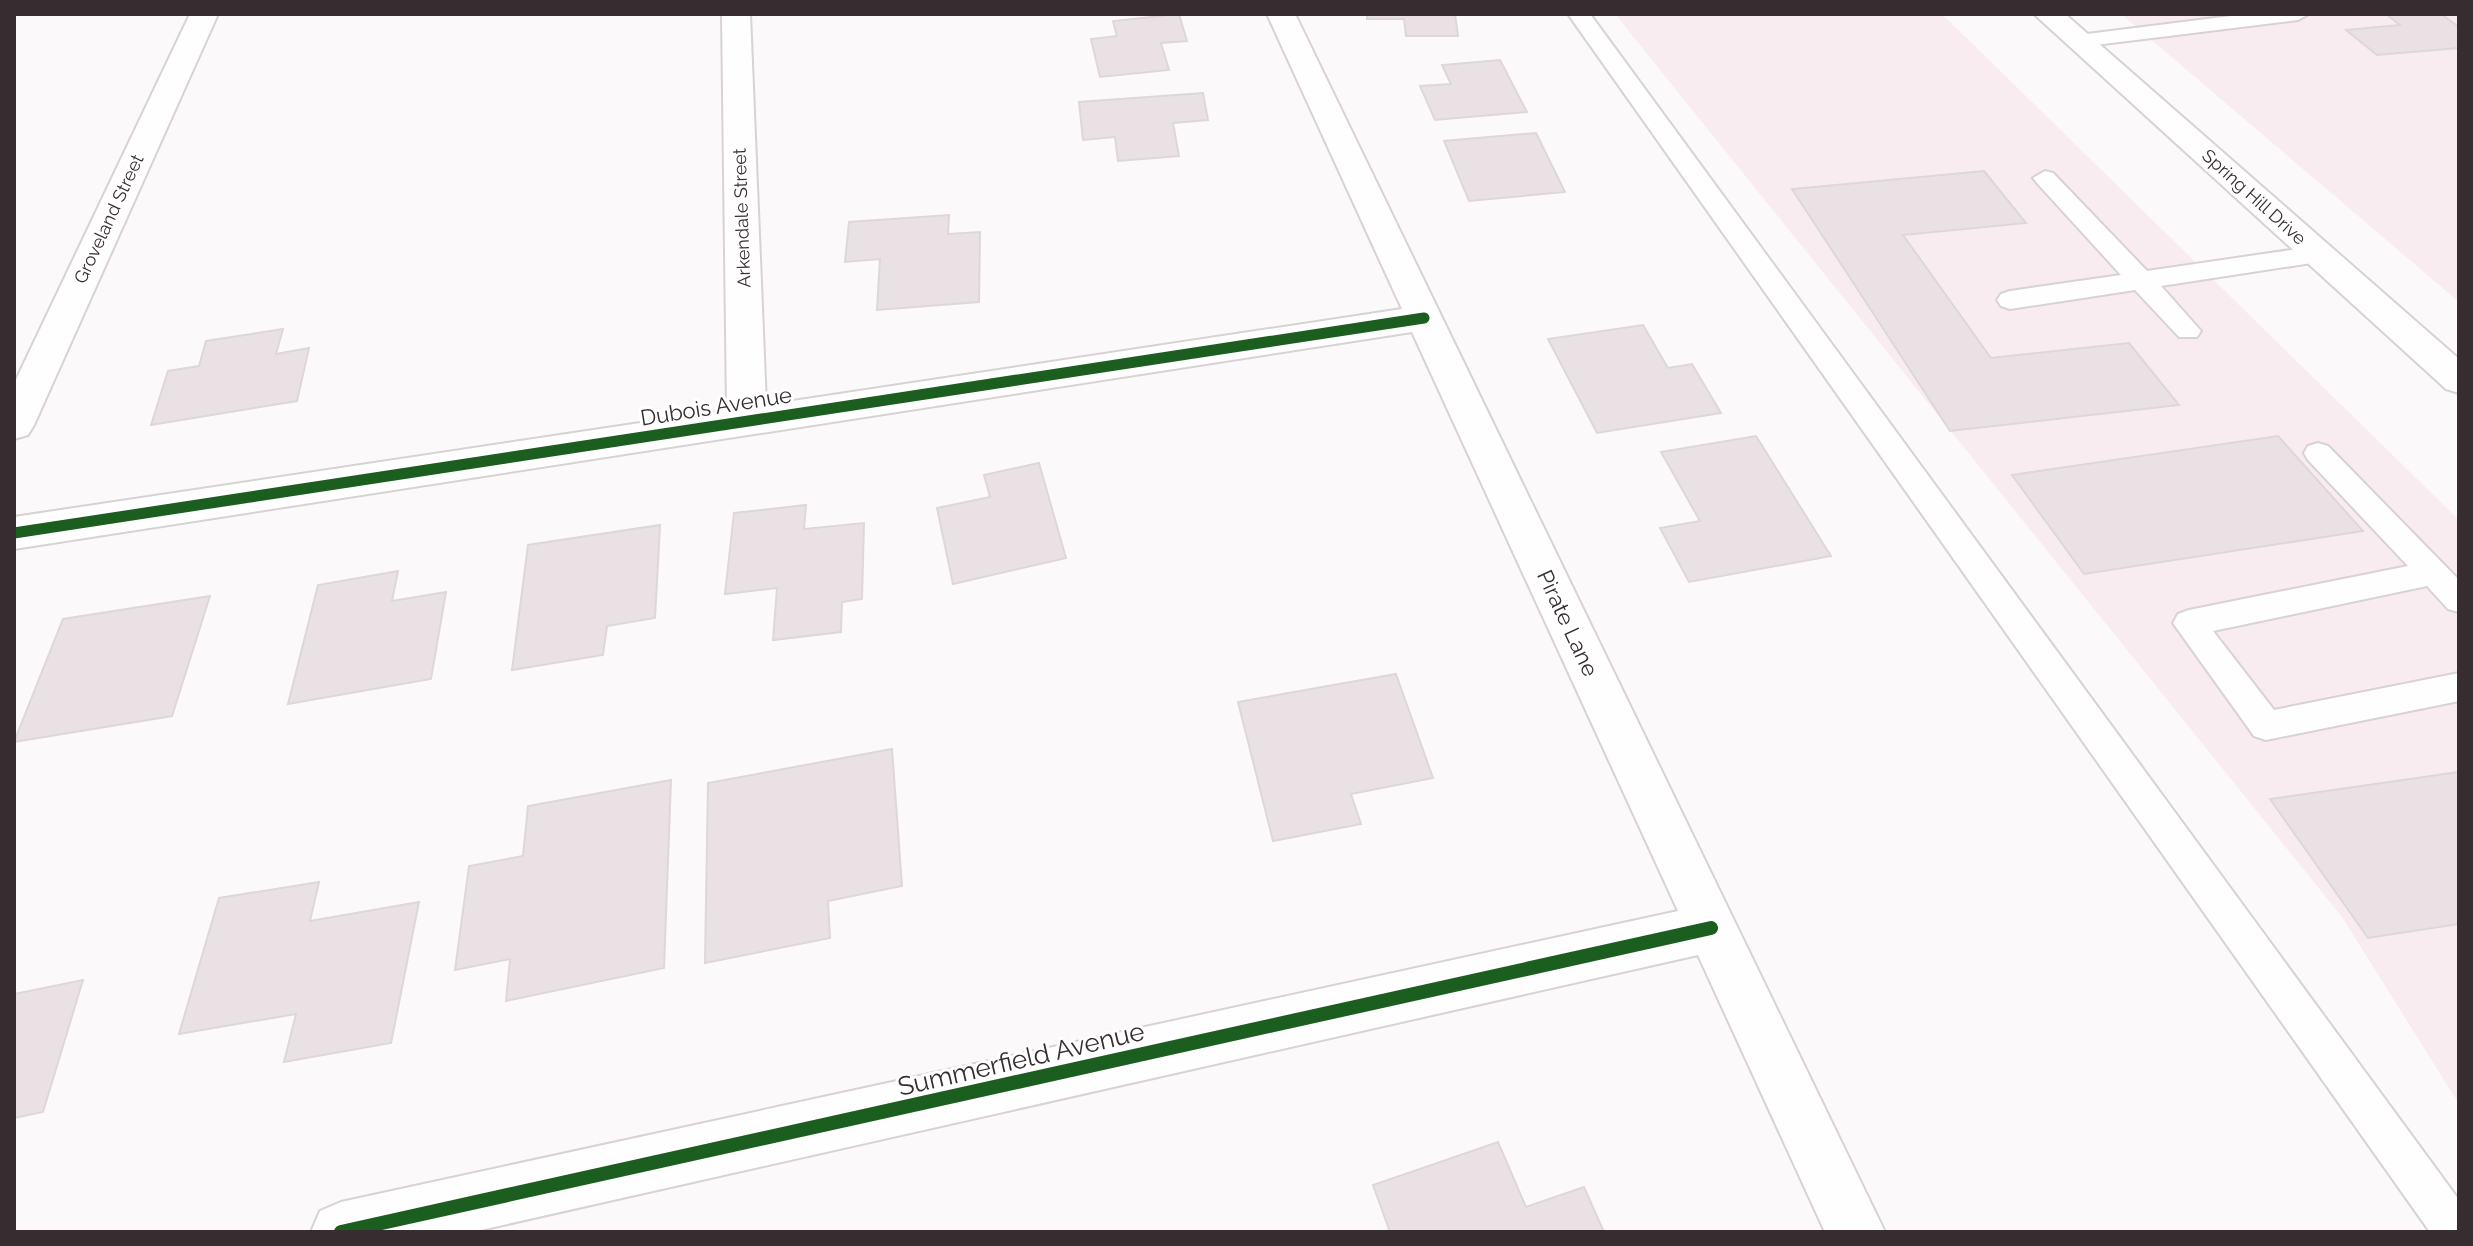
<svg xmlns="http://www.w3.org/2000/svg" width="2473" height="1246" font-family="Raleway,sans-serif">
<rect width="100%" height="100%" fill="#fcf9fa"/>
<g fill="#f9ecf0">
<polygon points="1615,14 1942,14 2459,520 2459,1104 2342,917"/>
<polygon points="2121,14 2459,14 2459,302"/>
</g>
<g fill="#eae1e5" stroke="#ded7da" stroke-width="2">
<polygon points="1179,14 1187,41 1161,43 1169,70 1100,77 1091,39 1117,36 1113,21"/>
<polygon points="1367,14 1455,14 1458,36 1406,36 1404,19 1367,19"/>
<polygon points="2386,14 2441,14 2459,27 2459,48 2377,55 2346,30 2400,25"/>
<polygon points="1500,60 1527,112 1435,120 1420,86 1451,84 1442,65"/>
<polygon points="1203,93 1208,120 1173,123 1179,156 1118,161 1115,137 1083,140 1079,102"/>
<polygon points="1536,133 1565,192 1469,201 1444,141"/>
<polygon points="1984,171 2026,223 1903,235 1991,358 2129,343 2179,405 1950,431 1792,189"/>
<polygon points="949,215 948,234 980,232 979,302 877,310 880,259 845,262 849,222"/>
<polygon points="1643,325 1668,368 1692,364 1721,413 1597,433 1548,339"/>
<polygon points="283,329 276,354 309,348 297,401 151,425 168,371 199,366 206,341"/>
<polygon points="1756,436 1831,556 1689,582 1660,528 1700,521 1661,452"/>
<polygon points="2278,436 2363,531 2084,574 2012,475"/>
<polygon points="1039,463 1066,558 953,584 937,508 990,497 984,475"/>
<polygon points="806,505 804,529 864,523 862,599 842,602 841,632 773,640 777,588 725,594 734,513"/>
<polygon points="660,525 655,618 607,626 603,655 512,670 528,545"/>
<polygon points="398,571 392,601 446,592 431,679 288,704 318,585"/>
<polygon points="210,596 172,716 14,742 63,619"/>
<polygon points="1396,674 1433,778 1351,794 1361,824 1273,841 1238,702"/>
<polygon points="892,749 902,886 828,901 830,938 705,963 708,783"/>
<polygon points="2459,772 2459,924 2368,938 2270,799"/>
<polygon points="671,780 664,968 506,1001 510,959 455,970 469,866 523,856 528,806"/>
<polygon points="319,882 310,921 419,902 391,1043 284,1062 296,1014 179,1034 219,898"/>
<polygon points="83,980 43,1112 14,1118 14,994"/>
<polygon points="1498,1142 1526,1207 1584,1187 1604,1232 1390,1232 1373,1185"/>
</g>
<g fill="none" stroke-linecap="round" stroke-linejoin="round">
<defs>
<g id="service">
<polygon points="1568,14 1590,14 2459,1200 2459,1232 2430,1232"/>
<polygon points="2247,14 2309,14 2298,20 2079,47 2068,41 2079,35"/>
<polygon points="2045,171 2053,173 2147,271 2318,246 2327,248 2331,254 2327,260 2318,262 2161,286 2201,331 2197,337 2179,337 2135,290 2010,309 2001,306 1997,300 2001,294 2010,291 2121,275 2037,183 2033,178"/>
<polygon points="2318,443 2328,446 2459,580 2459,612 2448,609 2427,586 2213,631 2274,710 2459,673 2459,701 2266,740 2254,736 2173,623 2178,614 2189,610 2408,566 2308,460 2304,453 2308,446"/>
</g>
<g id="minor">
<polygon points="190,14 218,14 34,425 28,435 14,439 14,384"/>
<polygon points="722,14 750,14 766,405 1402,309 1267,14 1295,14 1885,1232 1825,1232 1698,955 472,1232 311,1232 320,1211 341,1202 1678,911 1412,332 14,549 14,517 727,410"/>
</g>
<polygon id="secondary" points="2034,14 2065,14 2459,359 2459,393 2446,389"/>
</defs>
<use href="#service" stroke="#d8d2d4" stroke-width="4"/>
<use href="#minor" stroke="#d8d2d4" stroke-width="4"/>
<use href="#secondary" stroke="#d8d2d4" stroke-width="4"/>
<use href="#service" fill="#fffefe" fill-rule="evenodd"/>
<use href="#minor" fill="#fffefe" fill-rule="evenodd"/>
<use href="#secondary" fill="#fffefe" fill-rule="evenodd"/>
<defs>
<polyline id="cycleway-far2" points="1410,320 1424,318"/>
<polyline id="cycleway-far1" points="14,533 1424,318"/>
<polyline id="cycleway" points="341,1232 1711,928"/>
</defs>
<use href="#cycleway-far2" stroke="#fff" stroke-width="13"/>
<use href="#cycleway-far1" stroke="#fff" stroke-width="16"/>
<use href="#cycleway" stroke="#fff" stroke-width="19"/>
<use href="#cycleway-far2" stroke="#1b5e20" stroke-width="9"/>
<use href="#cycleway-far1" stroke="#1b5e20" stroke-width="11"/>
<use href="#cycleway" stroke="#1b5e20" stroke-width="14"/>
</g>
<g text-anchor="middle" stroke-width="6" stroke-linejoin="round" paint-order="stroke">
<g font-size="18" fill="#372d31" stroke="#fff">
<text transform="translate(2254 197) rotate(42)" y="6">Spring Hill Drive</text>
<text transform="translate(742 218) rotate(-92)" y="6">Arkendale Street</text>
<text transform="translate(109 219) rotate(-65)" y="6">Groveland Street</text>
</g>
<g font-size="22" fill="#372d31" stroke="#fff">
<text transform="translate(716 406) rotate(-9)" y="8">Dubois Avenue</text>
<text transform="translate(1568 623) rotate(65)" y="8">Pirate Lane</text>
</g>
<g font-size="26" fill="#372d31" stroke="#fff">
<text transform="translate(1021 1059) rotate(-13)" y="9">Summerfield Avenue</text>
</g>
</g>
<rect width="2473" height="1246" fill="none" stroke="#372d31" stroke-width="32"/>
</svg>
